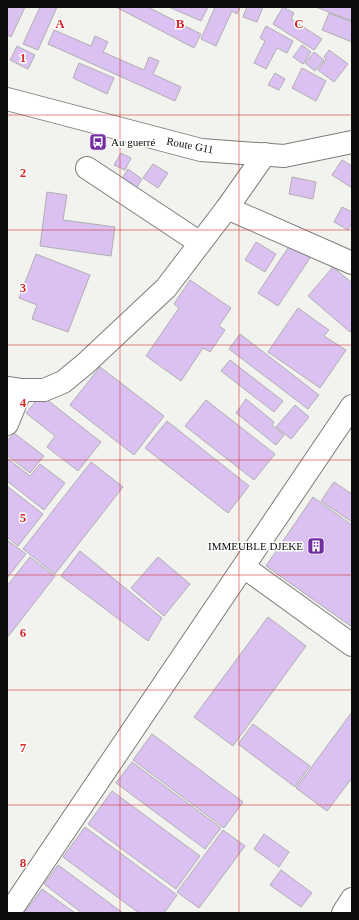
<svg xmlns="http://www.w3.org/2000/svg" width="359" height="920" font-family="'Times New Roman',serif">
<rect width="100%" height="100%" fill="#f2f2ef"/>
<g fill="#dac1f2" stroke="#b0afb1">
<polygon points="7,7 25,7 11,37 7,35"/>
<polygon points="40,7 57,7 38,50 23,44"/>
<polygon points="116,7 148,7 201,34 194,48"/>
<polygon points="169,7 208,7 201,21"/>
<polygon points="215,7 240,7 237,14 232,11 216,46 201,39"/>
<polygon points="247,7 263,7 257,22 243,17"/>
<polygon points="283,7 294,13 291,19 322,39 314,50 273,24"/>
<polygon points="316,7 352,7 352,21 329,12"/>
<polygon points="329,13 352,22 352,42 322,30"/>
<polygon points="266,26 293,41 287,53 277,48 266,69 254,63 265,41 260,38"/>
<polygon points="54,30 91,46 95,36 108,42 103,52 144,70 149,57 159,61 153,74 181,87 175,101 48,44"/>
<polygon points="302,45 311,52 303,64 293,57"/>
<polygon points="17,46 35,55 28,69 10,60"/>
<polygon points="329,50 348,64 334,82 318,70 326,59 324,57"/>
<polygon points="314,52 324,60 315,71 305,63"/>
<polygon points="79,63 114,78 107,94 73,78"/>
<polygon points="302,68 326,81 316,101 292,88"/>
<polygon points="275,73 285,79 279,90 268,85"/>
<polygon points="121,153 131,158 125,170 114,165"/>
<polygon points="342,160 352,166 352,188 332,175"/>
<polygon points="153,164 168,173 158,188 143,178"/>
<polygon points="128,169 142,179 135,190 121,180"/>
<polygon points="292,177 316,182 313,199 289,194"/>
<polygon points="47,192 67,195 63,220 115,227 111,256 40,246"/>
<polygon points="342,207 352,212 352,223 348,230 334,222"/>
<polygon points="294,239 314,252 278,306 258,293"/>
<polygon points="256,242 276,254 265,272 245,260"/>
<polygon points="36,254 90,275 68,332 32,319 37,305 19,298"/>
<polygon points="333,267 352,283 352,330 350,332 308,296"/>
<polygon points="190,280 231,308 219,326 225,330 210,352 203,348 181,381 146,356 179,308 174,304"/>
<polygon points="298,308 329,330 324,336 346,350 320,388 268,352"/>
<polygon points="240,334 319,395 308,409 229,349"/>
<polygon points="230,360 283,401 274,412 221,371"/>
<polygon points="100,367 164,416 134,455 70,405"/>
<polygon points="41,395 101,442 78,471 47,447 55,436 26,413"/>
<polygon points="246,399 274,422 272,425 284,435 276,445 236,413"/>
<polygon points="206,400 275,454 254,480 185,426"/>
<polygon points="295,405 309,417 291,439 276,427"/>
<polygon points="167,421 249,486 228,513 145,448"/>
<polygon points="14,433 44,456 30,473 7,455 7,442"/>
<polygon points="7,458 30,476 40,464 65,483 44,510 7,481"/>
<polygon points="91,462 123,487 55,574 23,549"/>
<polygon points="334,482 352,494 352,522 321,501"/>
<polygon points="7,486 43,514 18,546 7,537"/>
<polygon points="313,497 352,525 352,627 266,566"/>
<polygon points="7,540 26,554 7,578"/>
<polygon points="80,551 162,618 148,641 61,576"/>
<polygon points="30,557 55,576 7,638 7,586"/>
<polygon points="158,557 190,584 164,616 131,588"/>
<polygon points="268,617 306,646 233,746 194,717"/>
<polygon points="352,712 352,778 327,811 296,788"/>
<polygon points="253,724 310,766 295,787 238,744"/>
<polygon points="152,734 243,802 224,828 133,760"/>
<polygon points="132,762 221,828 205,849 116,783"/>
<polygon points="112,791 200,856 176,889 88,824"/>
<polygon points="85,827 177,895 164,913 139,913 63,857"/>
<polygon points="223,830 245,846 199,908 177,892"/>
<polygon points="264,834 289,852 279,867 254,849"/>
<polygon points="58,865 123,913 82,913 44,884"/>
<polygon points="281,870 312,893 301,907 270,885"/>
<polygon points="42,889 75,913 24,913"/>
</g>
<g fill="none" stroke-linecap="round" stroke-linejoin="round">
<defs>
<g id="minor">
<polyline points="7,99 201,150 284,156 352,142"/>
<polyline points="87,168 200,243"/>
<polyline points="227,208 352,263"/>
<polyline points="7,388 21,390 44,390 63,382 85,364 166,288 227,208 265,154"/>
<polyline points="7,424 21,390"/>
<polyline points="244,567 352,645"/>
<polyline points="9,913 352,406"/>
<polyline points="343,913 352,899"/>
</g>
</defs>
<use href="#minor" stroke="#7c7c79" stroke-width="24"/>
<use href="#minor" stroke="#fff" stroke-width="22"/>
</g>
<path fill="none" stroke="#d62828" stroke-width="1" stroke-opacity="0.55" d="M120 7V913M239 7V913M7 115H352M7 230H352M7 345H352M7 460H352M7 575H352M7 690H352M7 805H352"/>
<defs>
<symbol id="bus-square" viewBox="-11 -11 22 22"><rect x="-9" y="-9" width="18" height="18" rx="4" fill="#722da1" stroke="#fffffe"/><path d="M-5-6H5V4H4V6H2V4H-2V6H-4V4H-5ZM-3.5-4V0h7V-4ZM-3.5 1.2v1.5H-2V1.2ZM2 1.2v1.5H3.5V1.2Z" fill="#fff"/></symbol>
<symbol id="building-square" viewBox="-11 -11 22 22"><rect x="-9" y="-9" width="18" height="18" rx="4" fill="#722da1" stroke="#fffffe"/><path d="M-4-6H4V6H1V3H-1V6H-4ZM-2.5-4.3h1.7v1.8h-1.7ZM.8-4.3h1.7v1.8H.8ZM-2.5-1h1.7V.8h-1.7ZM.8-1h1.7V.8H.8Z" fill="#fff"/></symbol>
</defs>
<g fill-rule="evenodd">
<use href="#bus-square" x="88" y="132" width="20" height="20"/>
<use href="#building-square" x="306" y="536" width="20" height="20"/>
</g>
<g text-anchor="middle" stroke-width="3" stroke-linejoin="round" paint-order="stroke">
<g font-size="11" fill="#0c0c0b" stroke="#fffffe" text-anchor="start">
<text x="111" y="146">Au guerré</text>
<text x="303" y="550" text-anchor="end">IMMEUBLE DJEKE</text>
</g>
<g font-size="11" fill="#0c0c0b" stroke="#fffffe">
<text transform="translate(190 145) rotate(11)" y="4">Route G11</text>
</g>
</g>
<g font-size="13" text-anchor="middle" font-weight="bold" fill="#d62828" stroke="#fffffe" stroke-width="3" stroke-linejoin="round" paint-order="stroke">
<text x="60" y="28">A</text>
<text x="180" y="28">B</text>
<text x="299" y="28">C</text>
<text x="23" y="62">1</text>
<text x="23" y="177">2</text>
<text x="23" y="292">3</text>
<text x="23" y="407">4</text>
<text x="23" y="522">5</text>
<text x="23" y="637">6</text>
<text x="23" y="752">7</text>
<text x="23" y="867">8</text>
</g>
<rect width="359" height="920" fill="none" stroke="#0c0c0b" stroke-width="16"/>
</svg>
